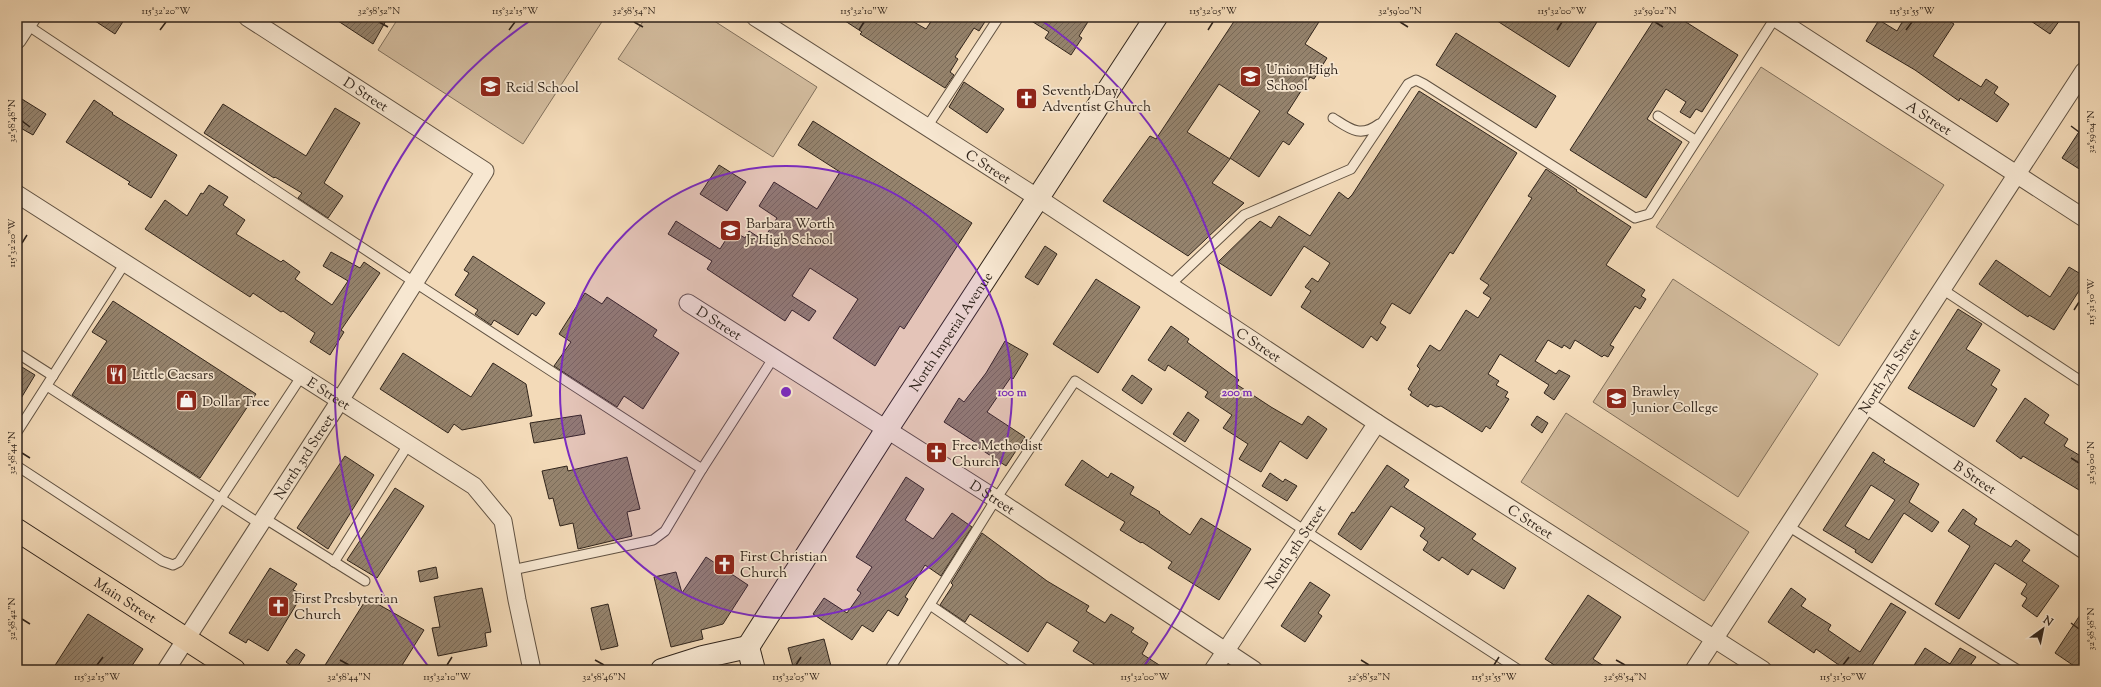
<svg xmlns="http://www.w3.org/2000/svg" width="2101" height="687" font-family="'Sorts Mill Goudy',serif">
<defs>
<pattern id="building-hatch" width="6" height="6" patternUnits="userSpaceOnUse"><rect width="6" height="6" fill="#95836d"/><path d="M-1 1l2-2M0 6l6-6M5 7l2-2" fill="none" stroke="#7a6b59"/></pattern>
</defs>
<rect width="100%" height="100%" fill="#f3dab8"/>
<filter id="stains"><feTurbulence type="fractalNoise" baseFrequency=".005" numOctaves="4"/><feColorMatrix values="0 0 0 0 .2 0 0 0 0 .09 0 0 0 0 .02 0 0 0 .5 -.17"/></filter>
<radialGradient id="worn" r=".72"><stop offset=".6" stop-color="#630" stop-opacity="0"/><stop offset="1" stop-color="#630" stop-opacity=".3"/></radialGradient>
<g fill="#d2bb9d" stroke="#81705c">
<polygon points="399,17 605,17 523,144 378,50"/>
<polygon points="646,17 708,17 817,87 773,157 618,59"/>
<polygon points="1761,67 1944,185 1839,346 1656,227"/>
<polygon points="1673,279 1818,374 1738,497 1593,402"/>
<polygon points="1566,413 1749,532 1704,601 1521,482"/>
</g>
<g fill="url(#building-hatch)" stroke="#30241b" fill-rule="evenodd">
<polygon points="89,17 126,17 115,34"/>
<polygon points="332,17 388,17 373,44"/>
<polygon points="839,17 905,17 926,29 934,17 988,17 979,31 974,28 955,57 958,59 950,72 954,75 945,88 860,34 862,32"/>
<polygon points="1025,17 1091,17 1079,36 1082,38 1071,55 1045,38 1049,32"/>
<polygon points="1237,17 1322,17 1305,44 1327,58 1314,79 1310,77 1287,113 1304,124 1289,145 1283,141 1259,177 1230,158 1260,111 1219,84 1187,132 1230,159 1212,183 1244,203 1188,256 1103,201 1150,136 1156,139"/>
<polygon points="1491,17 1600,17 1569,67"/>
<polygon points="1656,17 1678,17 1738,55 1702,112 1696,109 1690,118 1680,112 1686,102 1666,89 1647,119 1682,142 1646,198 1570,150"/>
<polygon points="1905,17 1943,17 1954,24 1933,56 1981,87 1986,79 1998,87 1994,93 2009,104 1997,122 1960,98 1959,101 1915,70 1866,41 1879,20 1897,31"/>
<polygon points="2025,17 2062,17 2050,34"/>
<polygon points="1456,33 1556,96 1536,128 1436,65"/>
<polygon points="964,82 1004,109 987,133 949,107"/>
<polygon points="1419,91 1517,153 1453,254 1450,252 1410,314 1392,303 1380,323 1386,327 1377,341 1371,336 1363,348 1301,307 1311,291 1305,287 1312,278 1318,282 1330,263 1304,246 1271,296 1218,262 1260,221 1271,228 1279,216 1310,236 1339,192 1348,199 1352,195"/>
<polygon points="17,96 46,114 33,135 17,126"/>
<polygon points="94,100 113,113 112,114 177,155 151,198 128,184 130,182 66,142"/>
<polygon points="223,104 306,156 335,108 360,123 324,183 343,196 328,218 298,198 302,193 275,177 274,178 204,133"/>
<polygon points="813,121 972,223 904,329 900,326 875,366 833,338 858,299 810,268 792,296 816,311 809,321 792,310 785,321 707,269 712,261 668,234 676,221 720,249 732,230 745,238 749,231 763,240 777,218 759,206 774,182 817,209 840,172 798,145"/>
<polygon points="2084,124 2084,172 2062,158"/>
<polygon points="719,165 746,182 727,211 700,194"/>
<polygon points="1546,169 1577,190 1576,191 1631,227 1606,265 1645,290 1641,296 1646,299 1640,309 1635,306 1610,345 1614,347 1608,357 1604,355 1602,357 1575,340 1570,349 1564,345 1562,348 1548,340 1535,361 1556,374 1559,370 1570,376 1554,400 1544,393 1549,385 1500,354 1488,374 1499,381 1496,385 1508,392 1505,397 1509,399 1490,429 1486,426 1482,432 1441,406 1436,407 1430,404 1428,407 1410,395 1412,392 1408,389 1420,369 1417,366 1430,345 1439,351 1441,350 1466,310 1478,318 1491,298 1483,293 1489,285 1480,279 1532,198 1528,196"/>
<polygon points="209,185 228,197 223,205 245,220 236,234 281,262 283,260 300,272 295,279 332,305 348,281 323,266 331,252 360,268 364,262 380,273 341,330 344,332 330,355 310,342 315,333 283,311 281,312 253,293 250,297 145,229 165,200 187,216 201,193 203,194"/>
<polygon points="1045,246 1057,254 1038,285 1025,277"/>
<polygon points="473,256 545,303 536,316 532,313 518,335 494,320 491,325 475,314 478,310 455,295 469,273 464,270"/>
<polygon points="1996,260 2050,297 2069,267 2084,276 2084,283 2054,330 2029,315 2028,317 1979,284"/>
<polygon points="1096,279 1140,307 1098,373 1053,344"/>
<polygon points="585,293 602,304 607,297 657,330 653,336 679,353 643,409 624,396 617,407 554,366 571,342 559,334"/>
<polygon points="113,301 256,394 200,478 72,395 107,341 92,332"/>
<polygon points="1958,309 1982,324 1966,349 2000,370 1991,385 1997,389 1974,427 1908,388"/>
<polygon points="1171,326 1189,339 1187,342 1239,380 1236,384 1271,407 1302,425 1308,416 1327,429 1307,459 1280,441 1261,472 1239,459 1248,444 1223,428 1232,415 1205,397 1208,392 1168,365 1165,371 1148,360"/>
<polygon points="1005,341 1028,354 1013,379 1011,377 987,412 1025,437 1006,466 976,446 978,444 944,422 959,398 964,402 986,373"/>
<polygon points="403,353 471,397 493,363 526,384 532,416 462,430 454,424 448,433 380,389"/>
<polygon points="17,364 35,375 17,405"/>
<polygon points="1132,375 1152,389 1142,404 1122,390"/>
<polygon points="2025,398 2049,415 2044,423 2068,439 2064,446 2084,458 2084,493 2023,456 2021,459 1996,441"/>
<polygon points="1188,412 1199,420 1185,442 1173,434"/>
<polygon points="581,415 585,434 534,443 530,423"/>
<polygon points="1537,416 1548,423 1542,433 1531,425"/>
<path d="M1873 452 1885 460 1883 462 1919 484 1909 502 1939 522 1932 532 1904 513 1872 563 1855 552 1856 550 1823 530ZM1871 485 1895 500 1869 540 1845 526Z"/>
<polygon points="345,456 374,475 328,549 297,528"/>
<polygon points="627,457 640,509 627,512 632,536 578,549 573,523 560,526 553,498 549,499 542,471 567,466 568,471"/>
<polygon points="1082,460 1108,478 1111,473 1134,487 1130,494 1160,512 1159,513 1190,535 1201,518 1251,549 1219,600 1168,568 1172,562 1142,542 1141,543 1120,530 1125,522 1065,485"/>
<polygon points="1387,465 1409,480 1404,487 1476,534 1472,539 1516,568 1504,589 1472,569 1468,575 1442,557 1439,561 1423,550 1428,542 1420,536 1425,528 1391,506 1361,550 1338,534 1352,512 1354,513"/>
<polygon points="1270,473 1283,482 1285,479 1297,486 1287,501 1262,486"/>
<polygon points="906,477 924,489 905,520 933,539 952,513 972,527 941,576 925,565 905,597 908,599 898,616 888,610 873,632 862,625 852,640 813,614 824,598 847,613 861,593 857,590 872,567 856,557"/>
<polygon points="395,488 424,506 377,578 347,560"/>
<polygon points="1963,509 1977,519 1974,524 2011,547 2016,540 2030,550 2022,561 2059,586 2037,617 2022,606 2027,598 2021,594 2027,584 1995,563 1959,619 1935,604 1970,546 1948,531"/>
<polygon points="982,533 1047,581 1089,606 1086,611 1105,623 1111,614 1134,628 1131,632 1148,643 1142,654 1167,670 1090,670 1094,664 1073,651 1079,642 1047,622 1028,652 970,614 965,622 940,605 953,585 951,583"/>
<polygon points="706,557 748,585 723,624 701,630 703,639 671,647 654,577 676,572 682,593"/>
<polygon points="436,567 438,578 420,582 418,571"/>
<polygon points="270,568 297,584 293,590 300,593 297,598 299,600 268,651 248,639 246,643 229,633"/>
<polygon points="1310,582 1330,595 1318,613 1322,616 1305,642 1281,626"/>
<polygon points="482,588 491,632 485,633 487,646 438,656 432,628 440,627 434,597"/>
<polygon points="1791,588 1806,599 1801,606 1831,625 1828,630 1860,652 1891,603 1906,612 1869,670 1846,670 1816,649 1814,653 1768,622"/>
<polygon points="1588,595 1621,617 1593,659 1610,670 1562,670 1545,659"/>
<polygon points="367,598 424,630 399,670 322,670"/>
<polygon points="608,604 618,646 601,650 591,608"/>
<polygon points="2084,609 2084,670 2080,670 2055,653"/>
<polygon points="88,614 143,649 129,670 52,670"/>
<polygon points="824,639 832,670 794,670 788,648"/>
<polygon points="1925,648 1950,664 1960,648 1976,657 1967,670 1911,670"/>
<polygon points="296,649 305,655 296,669 286,662"/>
</g>
<g fill="none" stroke-linecap="round" stroke-linejoin="round">
<defs>
<g id="lane">
<polyline points="27,25 414,282 702,469 774,357"/>
<polyline points="1658,116 1695,140"/>
<path d="M1333 118C1350 129 1360 138 1379 124"/>
<polyline points="927,127 999,17"/>
<polyline points="1170,285 1244,215 1351,169 1408,84 1416,80 1424,84 1635,218 1649,214 1775,18"/>
<polyline points="1942,289 2084,383"/>
<polyline points="17,353 53,376"/>
<polyline points="47,386 260,524"/>
<polyline points="17,432 125,263"/>
<polyline points="17,466 162,561 173,565 179,562 301,377"/>
<polyline points="264,518 365,581"/>
<polyline points="1788,526 2018,670"/>
<polyline points="334,562 408,445"/>
<polyline points="512,570 653,540 665,531 702,469"/>
<polyline points="930,605 1025,670"/>
<polyline points="889,670 996,499 1075,381 1519,670"/>
</g>
<g id="street">
<path id="s1" d="M755 17 1038 198 1377 423 1763 670"/>
<path id="s2" d="M1774 17 2084 218"/>
<polyline points="17,40 32,17"/>
<path id="s3" d="M17 194 474 486 503 521 517 600 532 670"/>
<path id="s4" d="M688 303 996 499 1254 670"/>
<path id="s5" d="M1867 405 2084 550"/>
<path id="s6" d="M166 670 339 402 485 171 247 17"/>
<path id="s7" d="M1213 670 1377 423"/>
<path id="s8" d="M1694 670 2084 71"/>
</g>
<g id="secondary">
<path id="s9" d="M748 647 887 429 1156 17"/>
<polyline points="748,647 754,670"/>
<polyline points="662,670 703,657 748,647"/>
</g>
<g id="primary">
<path id="s10" d="M17 530 234 670"/>
</g>
</defs>
<use href="#lane" stroke="#615242" stroke-width="11"/>
<use href="#street" stroke="#615242" stroke-width="19"/>
<use href="#secondary" stroke="#30241b" stroke-width="24"/>
<use href="#primary" stroke="#30241b" stroke-width="24"/>
<use href="#lane" stroke="#f7e7d1" stroke-width="9"/>
<use href="#street" stroke="#f7e7d1" stroke-width="17"/>
<use href="#secondary" stroke="#f7e7d1" stroke-width="22"/>
<use href="#primary" stroke="#f3dab8" stroke-width="22"/>
</g>
<path fill="none" stroke="#30241b" stroke-width="1.5" d="M379 22 388 27M634 22 643 27M1400 22 1408 27M1655 22 1663 27M160 30 166 22M509 30 515 22M859 30 864 22M1208 30 1213 22M1557 30 1562 22M1906 30 1912 22M22 121 30 127M2071 126 2079 132M22 243 27 235M2074 310 2079 302M22 453 30 458M2071 458 2079 463M22 619 30 624M2071 623 2079 629M340 660 349 665M595 660 604 665M1361 660 1369 665M1616 660 1625 665M97 665 103 657M447 665 452 657M796 665 801 657M1145 665 1150 657M1494 665 1499 657M1843 665 1849 657"/>
<circle cx="786" cy="392" r="226" fill="#7b2cbf" fill-opacity=".12"/>
<g fill="none" stroke="#7b2cbf" stroke-width="2">
<circle cx="786" cy="392" r="226"/>
<path d="M431 670A451 451 0 0 1 534 18M1038 18A451 451 0 0 1 1141 670"/>
</g>
<defs>
<symbol id="school-square" viewBox="-11 -11 22 22"><rect x="-9" y="-9" width="18" height="18" rx="4" fill="#8f2418" stroke="#f7e7d1"/><path d="M0-5L7-2L0 1L-7-2ZM-4 1L0 2.5L4 1V4Q0 6-4 4Z" fill="#fff"/></symbol>
<symbol id="church-square" viewBox="-11 -11 22 22"><rect x="-9" y="-9" width="18" height="18" rx="4" fill="#8f2418" stroke="#f7e7d1"/><path d="M-1.2-6h2.4v3.5h3.3v2.4h-3.3V6h-2.4V-.1h-3.3v-2.4h3.3Z" fill="#fff"/></symbol>
<symbol id="restaurant-square" viewBox="-11 -11 22 22"><rect x="-9" y="-9" width="18" height="18" rx="4" fill="#8f2418" stroke="#f7e7d1"/><path d="M-5-6h1v4h1v-4h1v4h1v-4h1v5L-1.5 .5V6h-2V.5L-5-1ZM5-6V6H3V1.5H1.5Q1.5-4 5-6Z" fill="#fff"/></symbol>
<symbol id="shop-square" viewBox="-11 -11 22 22"><rect x="-9" y="-9" width="18" height="18" rx="4" fill="#8f2418" stroke="#f7e7d1"/><path d="M-5-2.5h2.3a2.7 3.5 0 0 1 5.4 0H5L5.5 6h-11ZM-1.5-2.5h3a1.5 2.3 0 0 0-3 0Z" fill="#fff"/></symbol>
</defs>
<g fill-rule="evenodd">
<use href="#school-square" x="1238" y="64" width="25" height="25"/>
<use href="#school-square" x="478" y="74" width="25" height="25"/>
<use href="#church-square" x="1014" y="86" width="25" height="25"/>
<use href="#school-square" x="718" y="218" width="25" height="25"/>
<use href="#restaurant-square" x="104" y="362" width="25" height="25"/>
<use href="#school-square" x="1604" y="386" width="25" height="25"/>
<use href="#shop-square" x="174" y="388" width="25" height="25"/>
<use href="#church-square" x="924" y="440" width="25" height="25"/>
<use href="#church-square" x="712" y="552" width="25" height="25"/>
<use href="#church-square" x="266" y="594" width="25" height="25"/>
</g>
<g text-anchor="middle" stroke-width="3.5" stroke-linejoin="round" paint-order="stroke">
<g font-size="14" fill="#30241b" stroke="#f7e7d1" text-anchor="start">
<text x="1266" y="74">Union High<tspan x="1266" dy="16">School</tspan></text>
<text x="506" y="92">Reid School</text>
<text x="1042" y="95">Seventh Day<tspan x="1042" dy="16">Adventist Church</tspan></text>
<text x="746" y="228">Barbara Worth<tspan x="746" dy="16">Jr High School</tspan></text>
<text x="132" y="379">Little Caesars</text>
<text x="1632" y="396">Brawley<tspan x="1632" dy="16">Junior College</tspan></text>
<text x="202" y="406">Dollar Tree</text>
<text x="952" y="450">Free Methodist<tspan x="952" dy="16">Church</tspan></text>
<text x="740" y="561">First Christian<tspan x="740" dy="16">Church</tspan></text>
<text x="294" y="603">First Presbyterian<tspan x="294" dy="16">Church</tspan></text>
</g>
<g font-size="14" fill="#30241b" stroke="#f7e7d1">
<text transform="translate(366 94) rotate(33)" y="5">D Street</text>
<text dy="5" stroke="none"><textPath href="#s2" startOffset="185">A Street</textPath></text>
<text dy="5" stroke="none"><textPath href="#s1" startOffset="277">C Street</textPath></text>
<text dy="5" stroke="none"><textPath href="#s4" startOffset="37">D Street</textPath></text>
<text dy="5" stroke="none"><textPath href="#s9" startOffset="375">North Imperial Avenue</textPath></text>
<text dy="5" stroke="none"><textPath href="#s1" startOffset="601">C Street</textPath></text>
<text dy="5" stroke="none"><textPath href="#s8" startOffset="357">North 7th Street</textPath></text>
<text dy="5" stroke="none"><textPath href="#s3" startOffset="370">E Street</textPath></text>
<text dy="5" stroke="none"><textPath href="#s6" startOffset="254">North 3rd Street</textPath></text>
<text dy="5" stroke="none"><textPath href="#s5" startOffset="130">B Street</textPath></text>
<text dy="5" stroke="none"><textPath href="#s4" startOffset="361">D Street</textPath></text>
<text dy="5" stroke="none"><textPath href="#s1" startOffset="925">C Street</textPath></text>
<text dy="5" stroke="none"><textPath href="#s7" startOffset="148">North 5th Street</textPath></text>
<text dy="5" stroke="none"><textPath href="#s10" startOffset="129">Main Street</textPath></text>
</g>
</g>
<circle cx="786" cy="392" r="6" fill="#7b2cbf" stroke="#f7e7d1" stroke-width="2"/>
<g font-size="12" text-anchor="middle" font-weight="bold" fill="#7b2cbf" stroke="#f7e7d1" stroke-width="3.5" stroke-linejoin="round" paint-order="stroke">
<text x="1012" y="396">100 m</text>
<text x="1237" y="396">200 m</text>
</g>
<rect width="2101" height="687" fill="none" stroke="#f3dab8" stroke-width="44"/>
<g transform="translate(2043 629) rotate(33)" stroke="#f7e7d1" stroke-width="3" paint-order="stroke">
<path d="M0-3L7 15L0 10L-7 15Z" fill="#30241b"/>
<text y="-6" font-size="11" font-weight="bold" text-anchor="middle" fill="#30241b">N</text>
</g>
<rect x="22" y="22" width="2057" height="643" fill="none" stroke="#30241b" stroke-width="1.5"/>
<g font-size="10" text-anchor="middle" fill="#30241b">
<text x="166" y="14">115°32'20"W</text>
<text x="379" y="14">32°58'52"N</text>
<text x="515" y="14">115°32'15"W</text>
<text x="634" y="14">32°58'54"N</text>
<text x="864" y="14">115°32'10"W</text>
<text x="1213" y="14">115°32'05"W</text>
<text x="1400" y="14">32°59'00"N</text>
<text x="1562" y="14">115°32'00"W</text>
<text x="1655" y="14">32°59'02"N</text>
<text x="1912" y="14">115°31'55"W</text>
<text transform="translate(11 121) rotate(-90)" y="4">32°58'48"N</text>
<text transform="translate(2090 132) rotate(-90)" y="4">32°59'04"N</text>
<text transform="translate(11 243) rotate(-90)" y="4">115°32'20"W</text>
<text transform="translate(2090 302) rotate(-90)" y="4">115°31'50"W</text>
<text transform="translate(11 453) rotate(-90)" y="4">32°58'44"N</text>
<text transform="translate(2090 463) rotate(-90)" y="4">32°59'00"N</text>
<text transform="translate(11 619) rotate(-90)" y="4">32°58'42"N</text>
<text transform="translate(2090 629) rotate(-90)" y="4">32°58'58"N</text>
<text x="97" y="680">115°32'15"W</text>
<text x="349" y="680">32°58'44"N</text>
<text x="447" y="680">115°32'10"W</text>
<text x="604" y="680">32°58'46"N</text>
<text x="796" y="680">115°32'05"W</text>
<text x="1145" y="680">115°32'00"W</text>
<text x="1369" y="680">32°58'52"N</text>
<text x="1494" y="680">115°31'55"W</text>
<text x="1625" y="680">32°58'54"N</text>
<text x="1843" y="680">115°31'50"W</text>
</g>
<rect width="100%" height="100%" filter="url(#stains)"/>
<rect width="100%" height="100%" fill="url(#worn)"/>
</svg>
